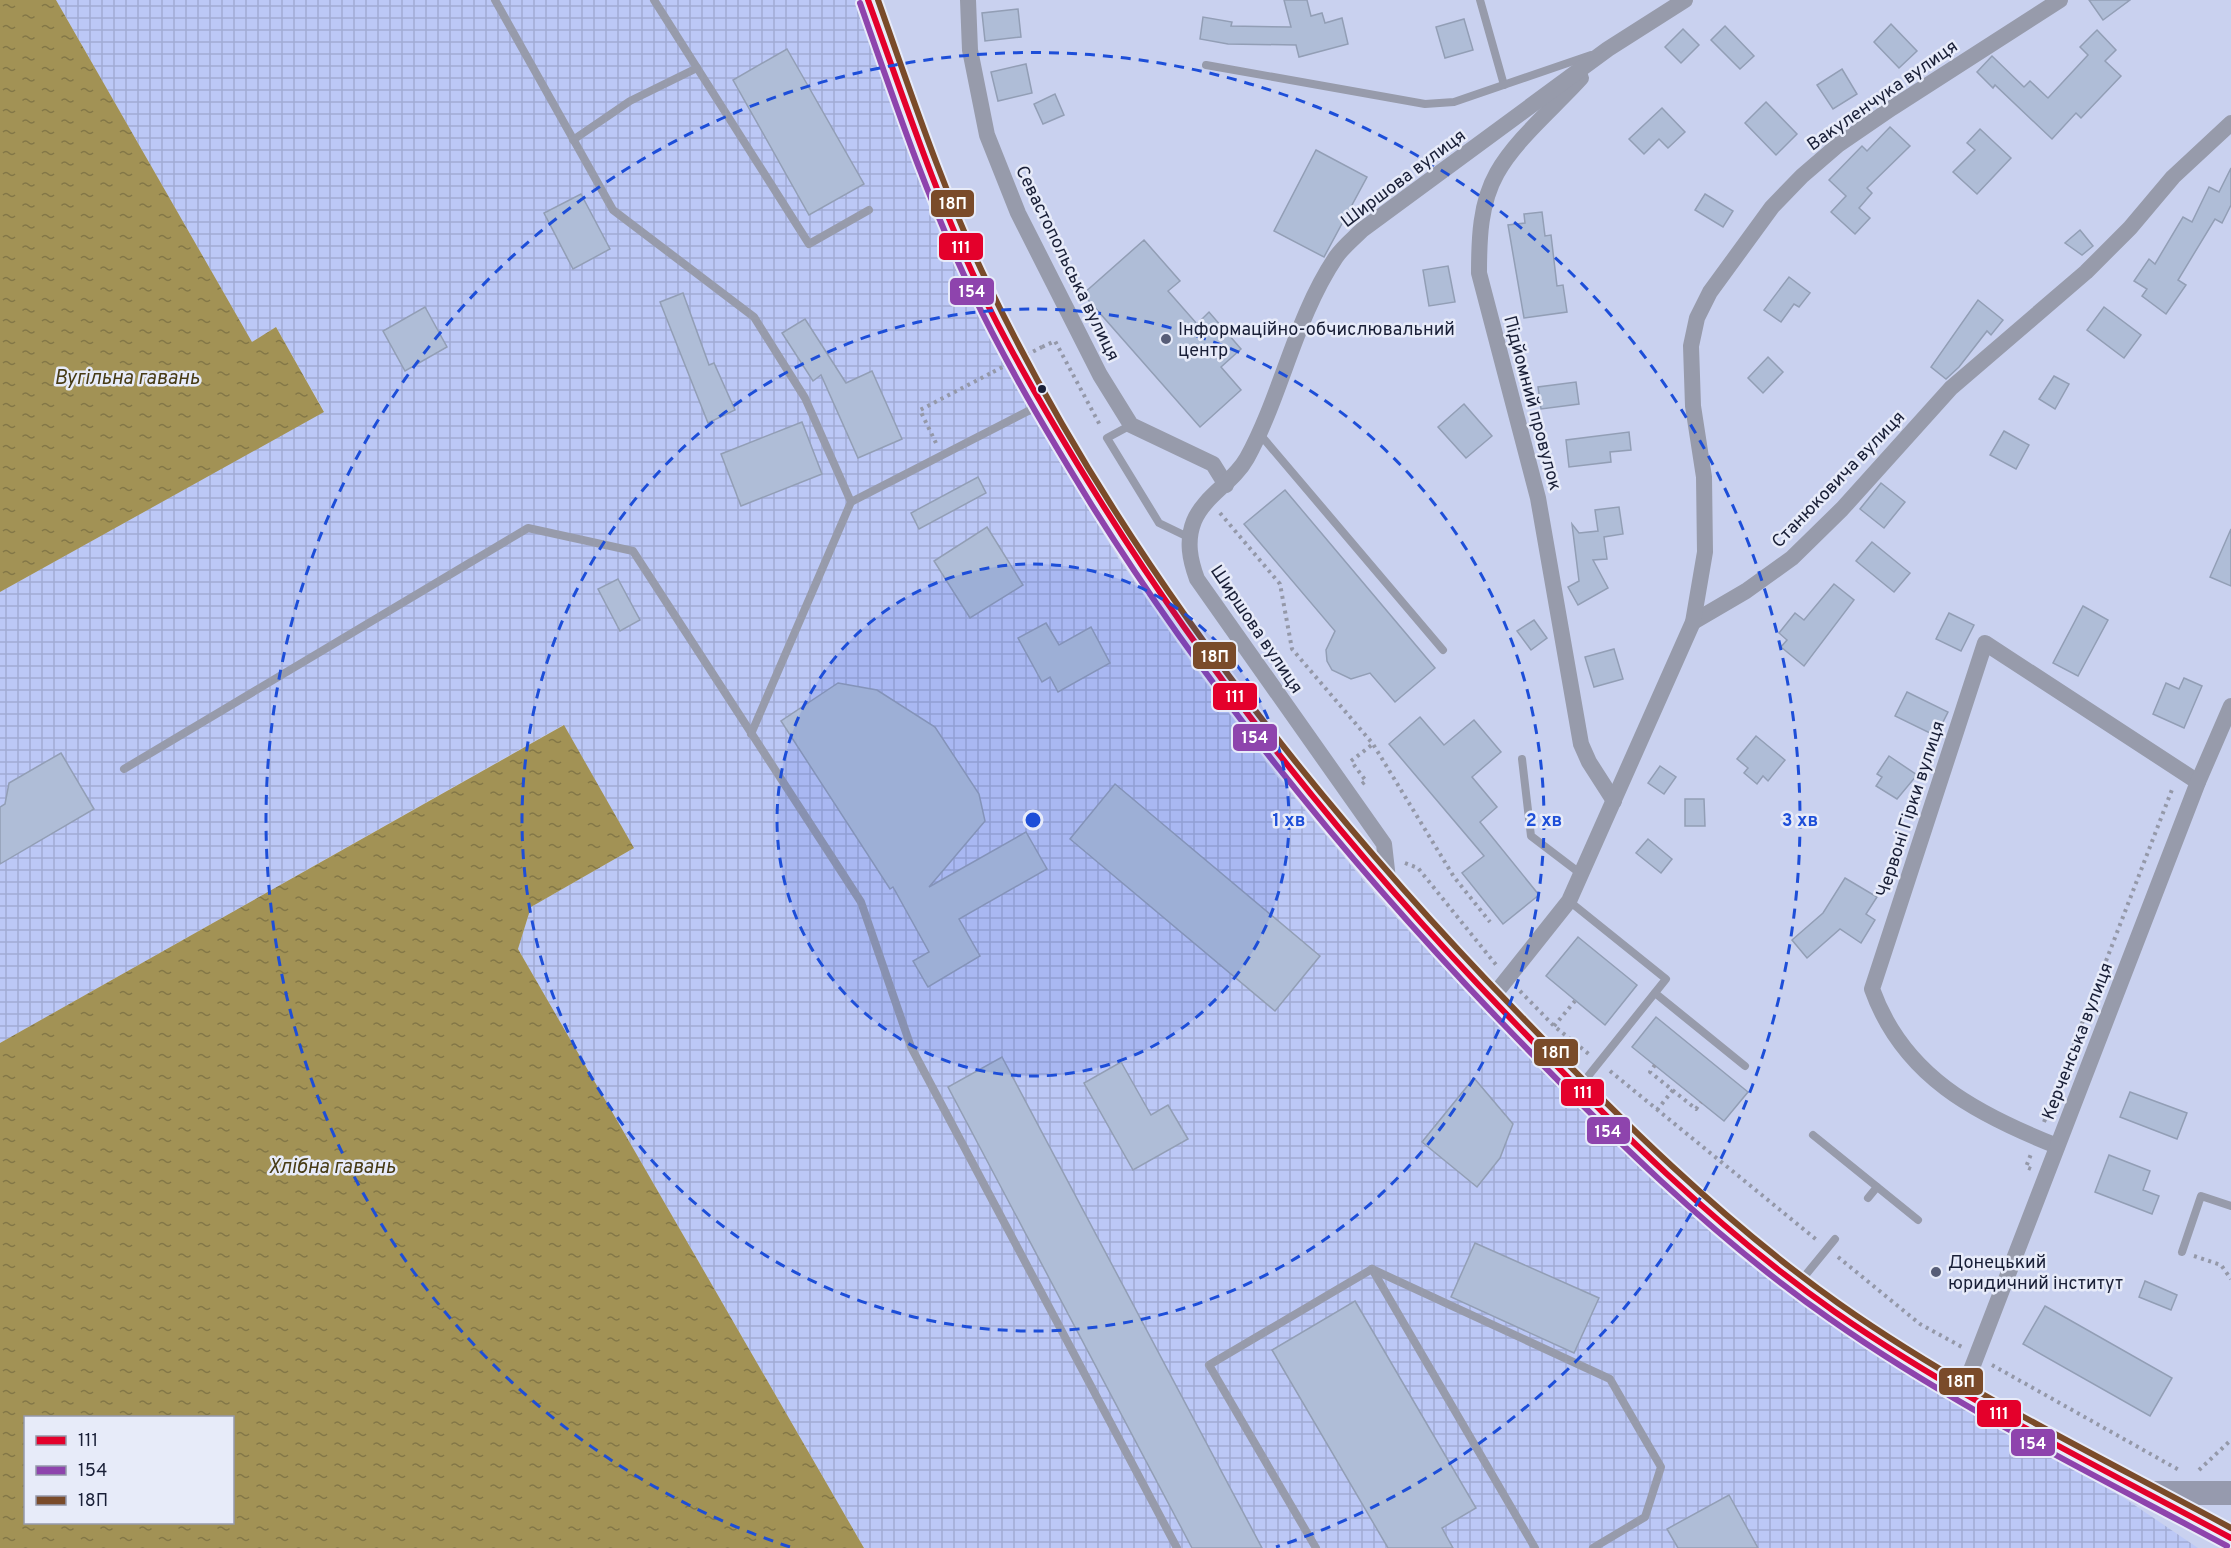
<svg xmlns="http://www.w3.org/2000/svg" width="2231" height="1548" font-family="Overpass,sans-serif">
<defs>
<pattern id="industrial-grid" width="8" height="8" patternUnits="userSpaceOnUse" patternTransform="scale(1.5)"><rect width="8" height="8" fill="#bcc8f6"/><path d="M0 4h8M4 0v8" fill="none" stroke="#a1abd4"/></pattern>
<pattern id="water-ripples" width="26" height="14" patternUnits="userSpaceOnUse" patternTransform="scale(1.5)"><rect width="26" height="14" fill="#a29255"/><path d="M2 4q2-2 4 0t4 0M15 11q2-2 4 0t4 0" fill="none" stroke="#837747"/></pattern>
</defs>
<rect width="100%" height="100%" fill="#c9d1ef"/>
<polygon fill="url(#industrial-grid)" points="56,0 857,0 900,129 955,265 1029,411 1118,558 1194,667 1275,774 1379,899 1481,1008 1651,1179 1742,1259 1831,1325 1927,1386 2124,1498 2198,1548 864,1548 518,949 531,907 634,848 563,725 0,1043 0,592 324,411 276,327 252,342"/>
<g fill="url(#water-ripples)" fill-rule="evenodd">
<polygon points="0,0 56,0 252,342 276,327 324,412 0,592"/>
<path d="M564 725 634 848 531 907 518 949 864 1548H0V1043ZM26 1418H232V1522H26Z"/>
</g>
<g fill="#afbdd7" stroke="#929eb5" stroke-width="1.5">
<polygon points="1284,0 1307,0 1311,16 1322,13 1325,23 1342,18 1348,44 1299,57 1296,45 1228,44 1200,39 1203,17 1232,22 1231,26 1291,27"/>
<polygon points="2089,0 2130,0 2103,20"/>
<polygon points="1018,9 1021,37 985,41 982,13"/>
<polygon points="1464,19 1473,50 1445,58 1436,27"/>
<polygon points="1891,24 1917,51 1899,68 1874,42"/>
<polygon points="1725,26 1754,56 1740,69 1711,40"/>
<polygon points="1683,29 1699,45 1681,63 1665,47"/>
<polygon points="2097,30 2116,50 2105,61 2121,76 2081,118 2076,113 2052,139 1995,85 1993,88 1977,72 1992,56 2024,87 2030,81 2048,98 2088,55 2080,47"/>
<polygon points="787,49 864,184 809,215 733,80"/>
<polygon points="1026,64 1032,93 998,101 991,72"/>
<polygon points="1842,69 1857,94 1833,109 1817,85"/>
<polygon points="1055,94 1064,115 1043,124 1034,104"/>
<polygon points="1766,102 1797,134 1776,155 1745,123"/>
<polygon points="1662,108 1685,132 1668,148 1659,139 1644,154 1629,139"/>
<polygon points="1890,127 1910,146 1867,188 1872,193 1859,208 1870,218 1855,234 1831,212 1846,196 1829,180 1862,146 1867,151"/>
<polygon points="1980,129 2011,158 1977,194 1953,172 1975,150 1967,143"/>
<polygon points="1316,150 1367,177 1324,257 1274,231"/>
<polygon points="2231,168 2231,205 2222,223 2215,219 2178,280 2186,285 2166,314 2142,296 2147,289 2134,281 2149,259 2155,264 2183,217 2192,222 2209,187 2219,192"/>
<polygon points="581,194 610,249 573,269 544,213"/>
<polygon points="1705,194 1733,211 1723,227 1695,210"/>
<polygon points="1542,212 1545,236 1551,235 1557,286 1563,285 1567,312 1524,318 1508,225 1525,223 1524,214"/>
<polygon points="2080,230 2093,246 2082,255 2065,243"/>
<polygon points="1144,240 1180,281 1168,291 1197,324 1209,312 1241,349 1221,367 1241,390 1200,427 1083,294"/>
<polygon points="1448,266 1455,302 1429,306 1423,270"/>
<polygon points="1789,277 1810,293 1799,307 1794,304 1781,322 1764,310"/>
<polygon points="683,293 709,365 714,363 735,410 708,423 660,302"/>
<polygon points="1978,300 2003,320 1991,335 1987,331 1959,367 1946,379 1931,367"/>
<polygon points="425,307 447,347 405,371 383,331"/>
<polygon points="2104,307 2141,335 2124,358 2087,330"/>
<polygon points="805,319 846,383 872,371 902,439 858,458 821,375 813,381 782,333"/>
<polygon points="1768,357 1783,372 1763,393 1748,378"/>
<polygon points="2054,376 2069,384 2055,409 2039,399"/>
<polygon points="1576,382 1579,404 1541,409 1538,387"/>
<polygon points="1464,404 1492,436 1466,458 1438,427"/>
<polygon points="802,422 822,474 741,506 721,454"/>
<polygon points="2004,431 2029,445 2016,469 1990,455"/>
<polygon points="1629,432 1631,450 1610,452 1611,462 1569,467 1566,440"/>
<polygon points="978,477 986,493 919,529 911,513"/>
<polygon points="1881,483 1905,502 1884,528 1860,509"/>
<polygon points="1285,490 1435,668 1395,702 1370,673 1351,679 1332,670 1327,661 1326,650 1335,631 1244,524"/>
<polygon points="1619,507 1623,534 1604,537 1607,559 1593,560 1608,588 1578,605 1568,587 1579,581 1572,524 1579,533 1598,531 1595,510"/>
<polygon points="987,527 1023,585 970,618 934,561"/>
<polygon points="2231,529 2231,586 2210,577"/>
<polygon points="1872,542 1910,573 1894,592 1856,561"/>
<polygon points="618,579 640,620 620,631 598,589"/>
<polygon points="1834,584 1854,600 1804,666 1781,647 1787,640 1779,633 1795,613 1804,620"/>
<polygon points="2083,606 2108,620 2078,676 2053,663"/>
<polygon points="1949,613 1974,625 1961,651 1936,639"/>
<polygon points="1534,620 1547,638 1531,650 1517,631"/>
<polygon points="1046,623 1059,645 1091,627 1110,663 1058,692 1050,677 1042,682 1018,638"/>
<polygon points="1614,649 1623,679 1594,687 1585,657"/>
<polygon points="2184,678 2202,686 2184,728 2153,714 2166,683 2179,689"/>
<polygon points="838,683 877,690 935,727 979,794 985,821 929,887 1026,832 1047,869 959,919 980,956 928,987 913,961 929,952 893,887 890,889 781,721"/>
<polygon points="1907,692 1948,712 1936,736 1895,716"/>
<polygon points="1420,717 1444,745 1474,720 1501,752 1472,777 1497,807 1480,822 1539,895 1503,924 1462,873 1484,856 1389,744"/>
<polygon points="1756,736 1785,760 1768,781 1763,776 1757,784 1744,773 1748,768 1737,759"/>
<polygon points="61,753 94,809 0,864 0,807 5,804 9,783"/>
<polygon points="1889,756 1917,775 1897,799 1876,786 1882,777 1877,774"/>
<polygon points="1660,766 1676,777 1664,794 1648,783"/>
<polygon points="1115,784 1320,956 1275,1011 1070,839"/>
<polygon points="1685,799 1704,799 1705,826 1685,826"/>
<polygon points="1648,839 1672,859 1661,873 1636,853"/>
<polygon points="1845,878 1877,897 1866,914 1875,920 1861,943 1840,929 1807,958 1792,940 1823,913"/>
<polygon points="1578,937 1637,985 1605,1025 1546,976"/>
<polygon points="1656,1017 1748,1092 1724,1121 1632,1047"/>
<polygon points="1002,1057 1262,1548 1192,1548 948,1087"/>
<polygon points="1121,1062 1151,1115 1168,1105 1188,1139 1133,1170 1084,1083"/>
<polygon points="1474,1078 1513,1124 1500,1158 1477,1187 1422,1142"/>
<polygon points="2130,1092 2187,1113 2177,1139 2120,1117"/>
<polygon points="2109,1155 2150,1171 2143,1190 2159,1196 2152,1214 2095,1192"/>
<polygon points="1475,1243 1599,1298 1574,1353 1451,1297"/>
<polygon points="2145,1281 2177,1295 2171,1310 2139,1297"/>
<polygon points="1355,1301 1476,1508 1442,1528 1453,1548 1388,1548 1272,1350"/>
<polygon points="2045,1306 2172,1378 2150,1416 2023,1344"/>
<polygon points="1729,1495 1758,1548 1678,1548 1667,1529"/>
</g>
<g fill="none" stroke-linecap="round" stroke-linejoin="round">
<g stroke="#9498a8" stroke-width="4" stroke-dasharray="3 4.5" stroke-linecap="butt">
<polyline points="1042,347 1055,341 1101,427"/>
<polyline points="936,443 920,410 993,372"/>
<polyline points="1220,513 1280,584 1292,649 1373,744 1454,877 1490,922"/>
<polyline points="1362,784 1366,781 1351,761 1373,744"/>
<polyline points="1405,863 1418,868 1497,966"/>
<polyline points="1520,991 1554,1026 1590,1055"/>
<polyline points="1554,1026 1575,1001"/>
<polyline points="1655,1065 1650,1072 1696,1109 1701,1102"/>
<polyline points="1610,1071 1818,1241"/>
<polyline points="1657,1110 1673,1090"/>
<polyline points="2044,1122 2173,787"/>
<polyline points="2031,1169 2026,1167 2031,1154"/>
<polyline points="2194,1256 2221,1265 2231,1279"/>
<polyline points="1838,1257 1920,1324 1962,1347"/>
<polyline points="1992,1365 2179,1470"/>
<polyline points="2199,1470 2231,1440"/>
</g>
<g stroke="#979bab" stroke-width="8">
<polyline points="495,0 613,210 754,317 805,398 851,502"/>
<polyline points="654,0 809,244 869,210"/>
<polyline points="1480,0 1504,85"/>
<polyline points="1206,65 1425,104 1454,102 1591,55"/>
<polyline points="573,140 630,101 697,68"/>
<polyline points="1131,425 1107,438 1159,523 1190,538"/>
<polyline points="1258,432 1443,650"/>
<polyline points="751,734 851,502 1040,405"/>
<polyline points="1522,759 1531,836 1581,874"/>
<polyline points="124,769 528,528 633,551 861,902 911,1047 1177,1548"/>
<polyline points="1569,901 1666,979 1581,1085"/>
<polyline points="1655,993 1745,1066"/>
<polyline points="1813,1135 1918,1220"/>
<polyline points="1868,1198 1877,1187"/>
<polyline points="2182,1252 2201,1196 2231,1206"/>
<polyline points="1372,1269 1610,1379 1661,1467 1645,1517 1593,1548"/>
<polyline points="1372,1269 1535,1548"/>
<polyline points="1799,1283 1835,1239"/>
<polyline points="1316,1548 1209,1365 1372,1269"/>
</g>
<g stroke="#979bab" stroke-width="16">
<polyline points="968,0 970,50 987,135 1018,213 1100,375 1131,425 1213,464 1226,485"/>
<path d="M1581 78C1555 107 1516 139 1497 173 1480 203 1479 239 1479 273L1538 498 1581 744 1589 762 1614 801"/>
<polyline points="1693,622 1746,591 1792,558 1842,509 1951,388 2086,272 2130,228 2173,177 2231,123"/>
<path d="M1389 888 1384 844 1197 579C1190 560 1186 541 1194 521 1205 495 1233 483 1247 458 1282 394 1295 318 1336 257 1343 247 1353 239 1362 230L1608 49 1685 0"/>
<polyline points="1491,999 1569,901 1693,622 1705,552 1704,477 1693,406 1691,346 1697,318 1710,292 1772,207 1802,176 1838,145 1892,108 2060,0"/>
<path d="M2057 1146C1976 1114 1903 1076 1872 989L1985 643 2198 782"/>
<polyline points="1963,1391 2198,782 2231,706"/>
</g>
<g stroke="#969aae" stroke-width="24">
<path d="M868 0C899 86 929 174 966 258 999 332 1040 403 1082 472 1208 682 1363 870 1535 1044 1631 1140 1723 1234 1835 1312 1957 1397 2101 1467 2231 1538"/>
<polyline points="2152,1493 2231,1493"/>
</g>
<polyline stroke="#9498a8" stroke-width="4" stroke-dasharray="3 4.5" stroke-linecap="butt" points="993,372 1042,347"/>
<defs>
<path id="bus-1" d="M868 0C903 96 935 194 979 287 1014 360 1056 430 1099 499 1217 688 1358 861 1513 1021 1613 1125 1717 1229 1835 1312 1960 1399 2098 1466 2231 1538"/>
<path id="bus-2" d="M860 3C894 100 927 198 971 290 1006 364 1048 434 1091 504 1210 694 1351 866 1507 1028 1607 1132 1711 1236 1830 1319 1955 1407 2093 1474 2227 1546"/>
<path id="bus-3" d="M878 0C912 96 944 193 988 284 1118 554 1312 800 1519 1014 1618 1117 1721 1220 1838 1303 1961 1390 2099 1456 2231 1528"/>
</defs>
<use href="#bus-1" stroke="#e7ebf9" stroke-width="10"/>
<use href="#bus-2" stroke="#e7ebf9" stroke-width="10"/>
<use href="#bus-3" stroke="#e7ebf9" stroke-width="10"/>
<use href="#bus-1" stroke="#e4002b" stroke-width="6"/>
<use href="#bus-2" stroke="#8e44ad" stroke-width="6"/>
<use href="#bus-3" stroke="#7a4b2a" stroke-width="6"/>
</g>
<circle cx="1033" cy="820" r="256" fill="#1d4ed8" fill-opacity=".12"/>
<g fill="none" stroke="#1d4ed8" stroke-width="3" stroke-dasharray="10 8">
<circle cx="1033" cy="820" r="256"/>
<circle cx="1033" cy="820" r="511"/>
<path d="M790 1547A767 767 0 1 1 1276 1547"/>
</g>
<g fill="#575d77" stroke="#e7ebf9" stroke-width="2">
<circle cx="1166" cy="339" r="6"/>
<circle cx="1936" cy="1272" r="6"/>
</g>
<circle fill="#191f37" stroke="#e7ebf9" stroke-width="2" cx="1042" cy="389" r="5"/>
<g text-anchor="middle" stroke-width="5" stroke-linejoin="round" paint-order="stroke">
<g font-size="18" fill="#191f37" stroke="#e7ebf9">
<text transform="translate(1882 95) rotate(-35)" y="6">Вакуленчука вулиця</text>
<text transform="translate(1403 178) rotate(-37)" y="6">Ширшова вулиця</text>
<text transform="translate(1068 263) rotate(64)" y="6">Севастопольська вулиця</text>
<text transform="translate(1533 403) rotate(75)" y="6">Підйомний провулок</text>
<text transform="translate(1838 479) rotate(-46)" y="6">Станюковича вулиця</text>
<text transform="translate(1257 629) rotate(56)" y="6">Ширшова вулиця</text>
<text transform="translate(1910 809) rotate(-72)" y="6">Червоні Гірки вулиця</text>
<text transform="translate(2077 1041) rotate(-69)" y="6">Керченська вулиця</text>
</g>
<g font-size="18" fill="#191f37" stroke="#e7ebf9" text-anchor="start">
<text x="1178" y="335">Інформаційно-обчислювальний<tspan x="1178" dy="21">центр</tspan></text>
<text x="1948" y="1268">Донецький<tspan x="1948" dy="21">юридичний інститут</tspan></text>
</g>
<g font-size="20" font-style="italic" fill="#473b15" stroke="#e7ebf9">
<text x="127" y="384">Вугільна гавань</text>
<text x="332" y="1173">Хлібна гавань</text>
</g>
</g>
<circle cx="1033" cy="820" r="9" fill="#1d4ed8" stroke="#e7ebf9" stroke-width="3"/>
<g font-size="18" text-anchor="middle" font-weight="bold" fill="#1d4ed8" stroke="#e7ebf9" stroke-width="5" stroke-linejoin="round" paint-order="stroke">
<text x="1289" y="826">1 хв</text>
<text x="1544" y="826">2 хв</text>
<text x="1800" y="826">3 хв</text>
</g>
<g stroke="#e7ebf9" stroke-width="2">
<rect x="930" y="189" width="45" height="29" rx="6" fill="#7a4b2a"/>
<rect x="938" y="232" width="46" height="29" rx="6" fill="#e4002b"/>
<rect x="949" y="277" width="46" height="29" rx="6" fill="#8e44ad"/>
<rect x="1192" y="641" width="45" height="29" rx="6" fill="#7a4b2a"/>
<rect x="1212" y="682" width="46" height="29" rx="6" fill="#e4002b"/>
<rect x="1232" y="723" width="46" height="29" rx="6" fill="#8e44ad"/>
<rect x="1533" y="1038" width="46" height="29" rx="6" fill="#7a4b2a"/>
<rect x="1560" y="1078" width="45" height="29" rx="6" fill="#e4002b"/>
<rect x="1586" y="1116" width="45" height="29" rx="6" fill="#8e44ad"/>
<rect x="1938" y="1367" width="46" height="29" rx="6" fill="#7a4b2a"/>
<rect x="1976" y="1399" width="46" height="29" rx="6" fill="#e4002b"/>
<rect x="2010" y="1428" width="46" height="29" rx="6" fill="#8e44ad"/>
</g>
<g font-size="16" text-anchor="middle" font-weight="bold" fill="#fff">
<text x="953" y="209">18П</text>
<text x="961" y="253">111</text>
<text x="972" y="297">154</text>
<text x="1215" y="662">18П</text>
<text x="1235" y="702">111</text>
<text x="1255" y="743">154</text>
<text x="1556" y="1058">18П</text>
<text x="1583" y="1098">111</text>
<text x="1608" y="1137">154</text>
<text x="1961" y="1387">18П</text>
<text x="1999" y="1419">111</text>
<text x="2033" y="1449">154</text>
</g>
<rect x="24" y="1416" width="210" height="108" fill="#e7ebf9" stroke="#9599ab" stroke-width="1.5"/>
<rect x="36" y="1436" width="30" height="9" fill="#e4002b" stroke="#9599ab" stroke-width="1.5"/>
<text x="78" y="1446" font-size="18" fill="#191f37">111</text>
<rect x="36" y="1466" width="30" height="9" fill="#8e44ad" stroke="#9599ab" stroke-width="1.5"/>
<text x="78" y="1476" font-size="18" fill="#191f37">154</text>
<rect x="36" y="1496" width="30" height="9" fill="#7a4b2a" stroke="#9599ab" stroke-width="1.5"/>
<text x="78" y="1506" font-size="18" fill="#191f37">18П</text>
</svg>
